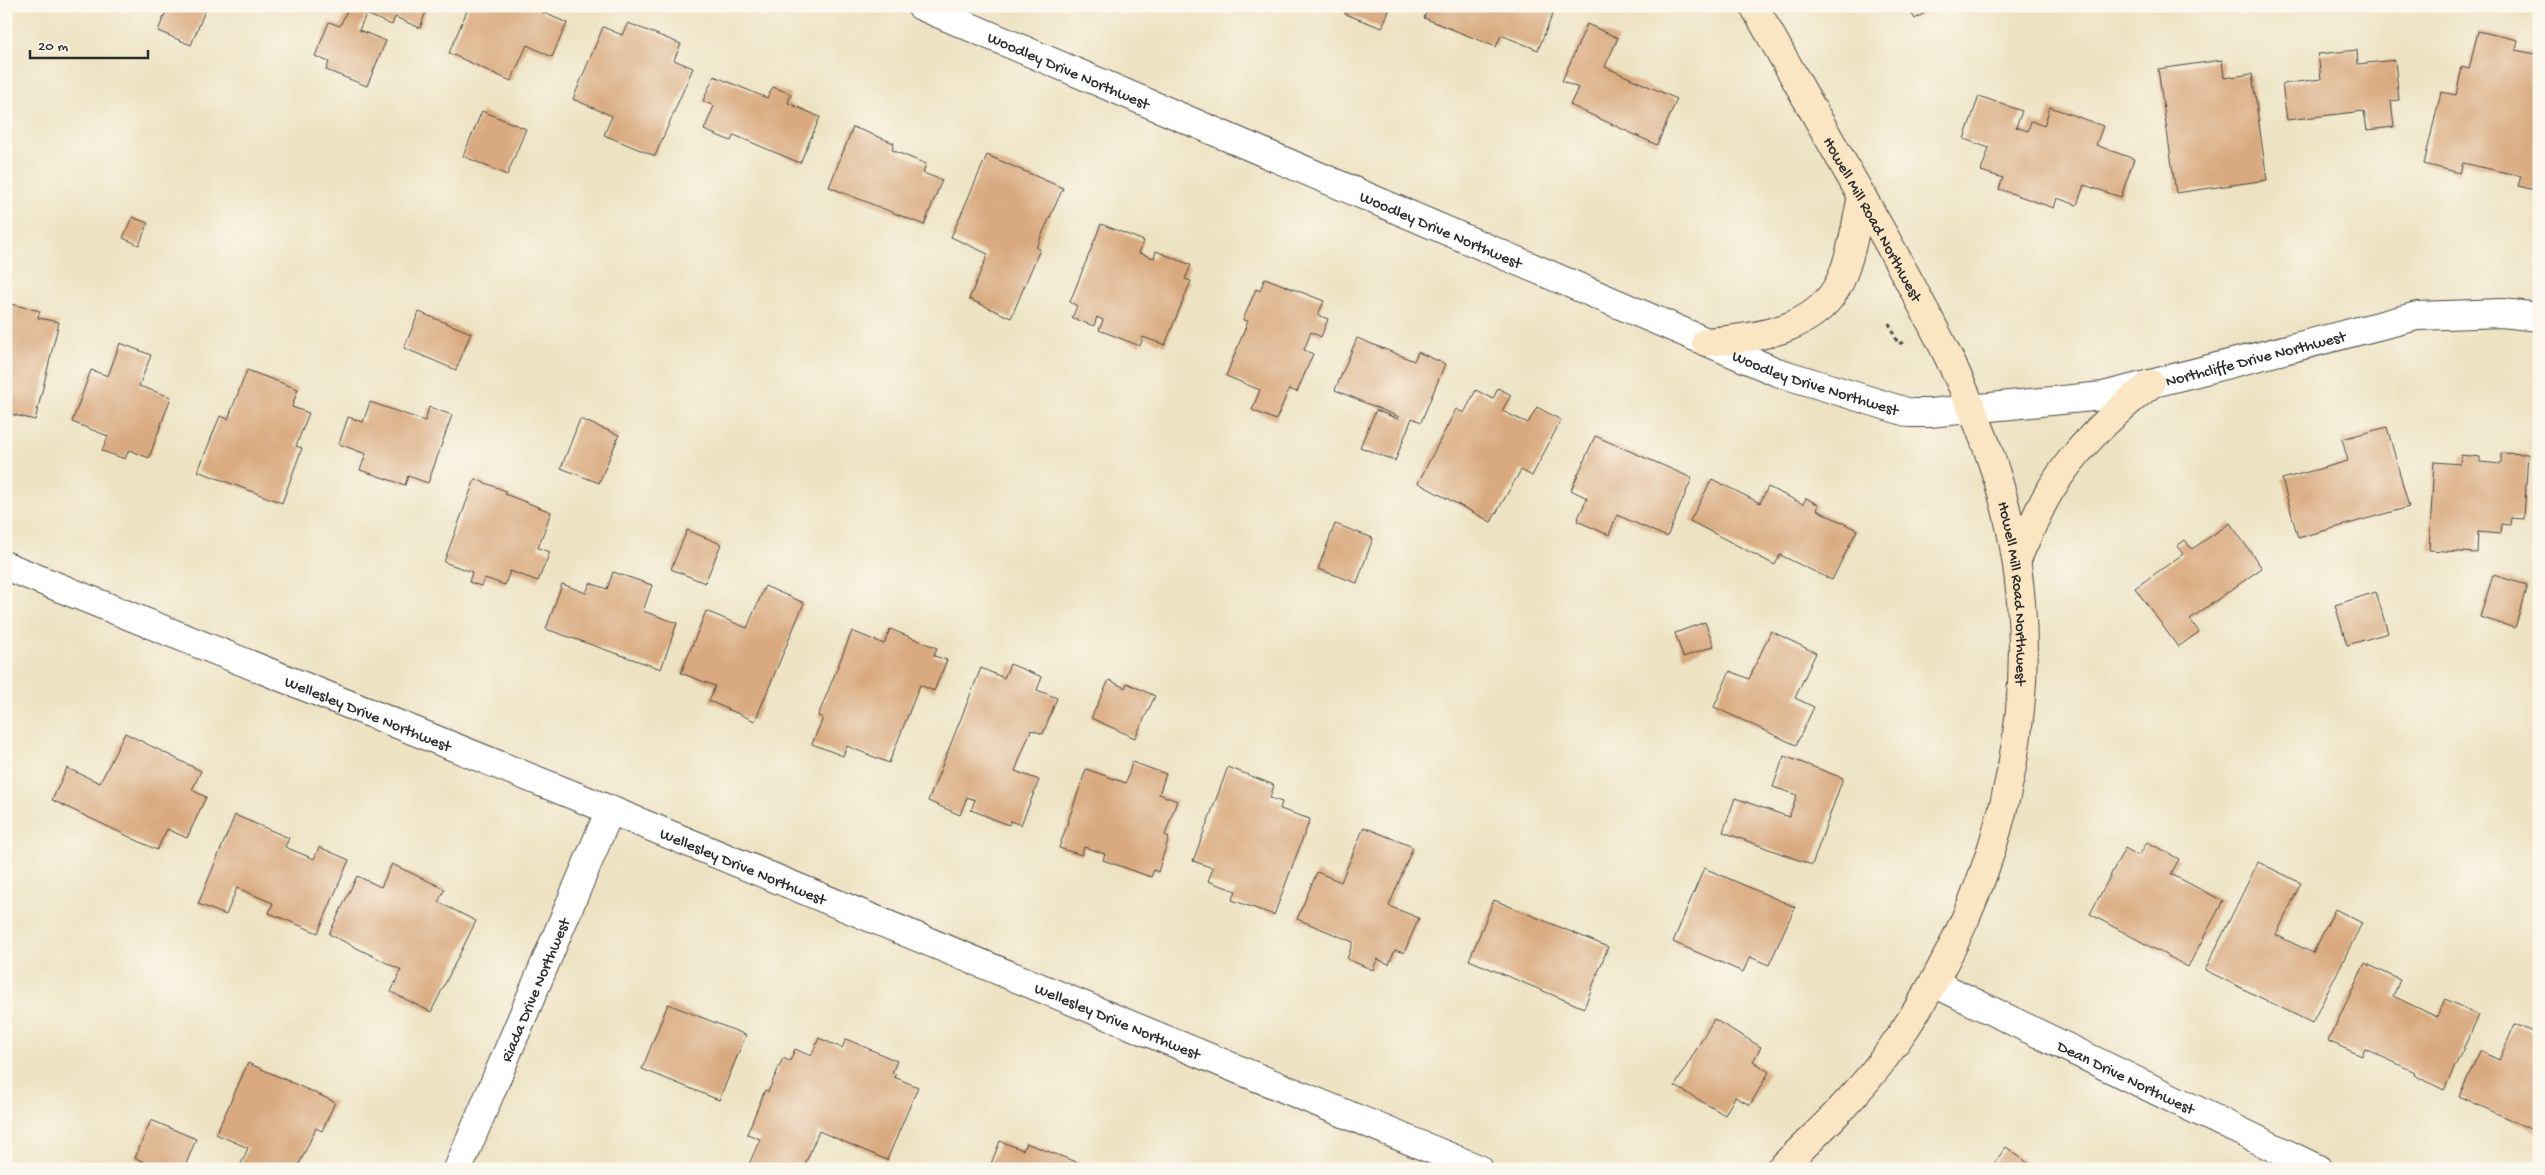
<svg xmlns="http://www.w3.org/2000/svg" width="2545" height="1175" font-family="'Gochi Hand',sans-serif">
<rect width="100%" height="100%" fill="#fbf7ec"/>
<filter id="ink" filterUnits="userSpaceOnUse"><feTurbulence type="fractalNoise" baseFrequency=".02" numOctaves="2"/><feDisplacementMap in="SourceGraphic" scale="10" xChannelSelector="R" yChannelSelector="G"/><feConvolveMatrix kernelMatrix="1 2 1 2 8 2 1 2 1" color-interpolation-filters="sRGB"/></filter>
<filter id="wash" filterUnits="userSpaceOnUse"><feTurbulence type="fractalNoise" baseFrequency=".0096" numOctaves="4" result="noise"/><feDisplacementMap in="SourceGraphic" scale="20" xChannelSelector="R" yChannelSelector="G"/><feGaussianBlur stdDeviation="1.12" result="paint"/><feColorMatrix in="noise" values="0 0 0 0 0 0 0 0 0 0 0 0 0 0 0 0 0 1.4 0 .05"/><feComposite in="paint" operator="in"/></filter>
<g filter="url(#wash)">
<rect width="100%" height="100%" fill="#ede3c2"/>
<g id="blocks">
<g fill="#d9aa7f">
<polygon points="168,6 207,6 191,45 158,31"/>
<polygon points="344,6 428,6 420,28 395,17 392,25 366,14 359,30 386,41 367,86 326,70 329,62 315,56 329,22 340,26 348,8"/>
<polygon points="469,6 545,6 542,12 567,23 552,57 527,45 511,81 449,53"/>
<polygon points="1348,6 1391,6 1382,28 1345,14"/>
<polygon points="1429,6 1556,6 1538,50 1501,35 1496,47 1424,18"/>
<polygon points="1907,6 1935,6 1915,19"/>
<polygon points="628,23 681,44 674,60 693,68 655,156 604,135 612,116 573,99 603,27 622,35"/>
<polygon points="1587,24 1618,38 1605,67 1677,99 1657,145 1570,105 1578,88 1562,81"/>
<polygon points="2478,31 2518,40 2516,50 2539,55 2539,191 2518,186 2521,176 2463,163 2460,173 2424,164 2441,92 2456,95 2462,67 2469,69"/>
<polygon points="2357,50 2358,64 2395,60 2399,100 2391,101 2394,127 2367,130 2364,111 2287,120 2282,84 2321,79 2318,54"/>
<polygon points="2222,60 2224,78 2252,74 2267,180 2176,193 2158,69"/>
<polygon points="714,76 767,98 773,87 791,94 788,103 820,117 800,163 734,135 731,141 704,130 714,106 703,101"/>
<polygon points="1979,96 2022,111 2016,127 2028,131 2031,121 2044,126 2050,107 2103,126 2096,145 2134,159 2121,197 2084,185 2077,205 2057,198 2054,208 1999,189 2003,178 1981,171 1989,148 1964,139"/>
<polygon points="482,111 526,129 507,175 463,156"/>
<polygon points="853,127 894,143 892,150 926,164 923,173 942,180 924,225 829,187"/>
<polygon points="987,155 1063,188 1036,248 1040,249 1011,318 969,299 988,254 951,237"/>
<polygon points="132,217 148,223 139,245 123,238"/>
<polygon points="1101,224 1144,241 1139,253 1154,258 1156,251 1191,265 1185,279 1191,281 1165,345 1143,337 1140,346 1099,330 1103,320 1097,317 1094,326 1072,318 1077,306 1070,302"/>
<polygon points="1265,278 1324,301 1318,315 1328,319 1321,337 1311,332 1304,350 1313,354 1297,392 1289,389 1276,420 1252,410 1260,390 1226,376 1248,321 1243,320 1256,289 1260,291"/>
<polygon points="6,303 40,311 38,318 59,322 35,420 6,413 9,395 6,394"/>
<polygon points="419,312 471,333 456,370 404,348"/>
<polygon points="1357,338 1414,361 1418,352 1445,364 1421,422 1412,418 1395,461 1360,447 1376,410 1398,419 1399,417 1335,390"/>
<polygon points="120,343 151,355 139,386 171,397 149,458 129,450 125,459 102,451 108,436 72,422 91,370 108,376"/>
<polygon points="247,370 298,389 292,407 309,413 296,446 302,448 282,503 198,471 220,416 228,419"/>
<polygon points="1498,388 1511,395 1502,411 1528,423 1537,407 1561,420 1532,476 1521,470 1491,522 1418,483 1456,409 1464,413 1476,390 1493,399"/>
<polygon points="370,402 425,421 429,407 452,415 428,483 408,476 405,485 360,470 366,454 339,444 348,417 363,422"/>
<polygon points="580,419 619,435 599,483 561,468"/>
<polygon points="2387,427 2409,507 2298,538 2282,479 2348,461 2342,439"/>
<polygon points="1595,436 1692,478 1667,537 1617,515 1609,535 1577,521 1587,498 1571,490"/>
<polygon points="2501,453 2528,454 2524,519 2511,518 2510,525 2501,524 2500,534 2478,532 2477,553 2429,550 2434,462 2460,464 2461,455 2480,457 2480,462 2501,464"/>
<polygon points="475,479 506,491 505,494 551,512 538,548 550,552 538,581 510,571 505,585 485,578 481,586 469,582 472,572 444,562"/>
<polygon points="1712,479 1760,503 1768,487 1803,504 1806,498 1819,505 1817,510 1857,530 1832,580 1780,555 1775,565 1690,521"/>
<polygon points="2230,523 2262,568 2190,619 2199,632 2178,647 2135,588 2183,554 2177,546 2185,540 2192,549"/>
<polygon points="1335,524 1373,538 1357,583 1318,569"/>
<polygon points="687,530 721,544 705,583 671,569"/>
<polygon points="613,572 652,585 643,611 677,623 661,669 546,629 562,584 586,593 590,583 607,589"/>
<polygon points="2493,575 2527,585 2515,628 2480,617"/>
<polygon points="765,586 804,603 755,721 709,701 715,686 681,673 706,611 747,628"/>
<polygon points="2376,592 2388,633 2347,645 2335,605"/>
<polygon points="1705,622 1714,646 1683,657 1675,633"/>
<polygon points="890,629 937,648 934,656 947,660 934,691 920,685 889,763 847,746 843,756 812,744 823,718 818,716 852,631 884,644"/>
<polygon points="1771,631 1816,653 1795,698 1814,707 1796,745 1714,707 1730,671 1749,679"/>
<polygon points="1010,664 1042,677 1037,690 1057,698 1043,734 1031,730 1015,771 1039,780 1021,825 1010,821 1009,825 971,810 975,800 967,797 960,815 928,801 981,668 1004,678"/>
<polygon points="1109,680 1125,688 1127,683 1155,696 1135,738 1091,718"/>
<polygon points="125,733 201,771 192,790 206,797 187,838 167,829 157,850 52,800 67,768 100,783"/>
<polygon points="1784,756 1843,778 1812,865 1723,832 1735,798 1789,817 1797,795 1773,787"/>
<polygon points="1132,762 1166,774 1159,794 1177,801 1165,835 1169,837 1158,872 1154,870 1151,877 1103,860 1105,854 1084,847 1082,855 1059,848 1086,769 1126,783"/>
<polygon points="1228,767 1274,785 1270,798 1282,802 1280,809 1310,819 1274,915 1232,900 1236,891 1208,881 1213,868 1193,861"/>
<polygon points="235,815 289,838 285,847 314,859 319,847 349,860 318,933 269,913 273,903 237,888 226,915 198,904"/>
<polygon points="1364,827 1413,847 1389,906 1419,918 1404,953 1395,950 1389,964 1377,959 1373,970 1347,959 1353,942 1297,919 1317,872 1341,882"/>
<polygon points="2147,842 2179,859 2171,874 2223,901 2188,967 2090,914 2125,848 2139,856"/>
<polygon points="2258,862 2301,883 2276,935 2313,953 2335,909 2362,923 2312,1023 2205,970"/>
<polygon points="392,864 445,889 438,902 476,921 431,1012 391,992 401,970 329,934 357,876 381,887"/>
<polygon points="1704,868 1795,907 1769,965 1750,957 1743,972 1673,942"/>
<polygon points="1494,900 1608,947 1584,1008 1469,960"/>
<polygon points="2365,963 2400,980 2393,996 2437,1017 2445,999 2479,1015 2444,1090 2414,1075 2415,1072 2365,1049 2362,1056 2328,1041"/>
<polygon points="668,1004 746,1035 719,1100 642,1069"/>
<polygon points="1714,1019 1761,1047 1753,1061 1769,1072 1750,1105 1735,1097 1725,1115 1675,1086"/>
<polygon points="2515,1024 2539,1035 2539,1133 2459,1096 2480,1051 2499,1060"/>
<polygon points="819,1038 842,1048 846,1039 897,1061 892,1073 896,1074 894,1077 918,1087 887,1160 819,1131 803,1169 747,1169 760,1139 747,1134 765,1090 768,1092 783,1058 790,1061 795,1049 811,1056"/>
<polygon points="248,1063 335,1102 322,1131 316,1128 297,1169 239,1169 248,1148 216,1134"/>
<polygon points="151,1120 196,1139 184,1169 160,1169 135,1158"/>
<polygon points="1000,1141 1023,1150 1026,1143 1079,1163 1076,1169 989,1169"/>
<polygon points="2006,1147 2036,1169 1990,1169"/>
</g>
</g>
</g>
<g filter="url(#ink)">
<use href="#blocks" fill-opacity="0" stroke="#484742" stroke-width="1"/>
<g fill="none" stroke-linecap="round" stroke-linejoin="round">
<defs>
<g id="street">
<path id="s1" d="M921 6 1777 372 1910 413H1929L2103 396 2417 316 2502 313 2539 317"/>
<path id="s2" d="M6 566 610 810 1479 1169"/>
<path id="s3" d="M1934 983 2318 1169"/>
<path id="s4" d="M458 1169 610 810"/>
</g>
<g id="secondary">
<path id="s5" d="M1754 6C1798 84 1842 161 1886 239 1929 317 1972 395 1998 480 2057 673 2007 888 1891 1049 1859 1094 1820 1131 1780 1169"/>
<path d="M1706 342C1755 338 1819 331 1841 279 1852 253 1856 224 1862 196"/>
<path d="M2017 559C2028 536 2037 511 2051 489 2076 448 2113 413 2151 384"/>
</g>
</defs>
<use href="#street" stroke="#484742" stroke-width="30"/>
<use href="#secondary" stroke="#484742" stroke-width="30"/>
<polyline stroke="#484742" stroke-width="3" stroke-dasharray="4 4" stroke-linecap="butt" points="1889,323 1898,344 1904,342"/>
<use href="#street" stroke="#fff" stroke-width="28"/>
<use href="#secondary" stroke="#fbe6c4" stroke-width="28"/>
</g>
</g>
<g text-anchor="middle" stroke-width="4" stroke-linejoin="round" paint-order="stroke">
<g font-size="16" fill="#2b2b2b" stroke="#fbf7ec">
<text dy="6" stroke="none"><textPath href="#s1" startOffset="161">Woodley Drive Northwest</textPath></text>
<text dy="6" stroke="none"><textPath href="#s5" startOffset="244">Howell Mill Road Northwest</textPath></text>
<text dy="6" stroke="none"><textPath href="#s1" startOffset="566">Woodley Drive Northwest</textPath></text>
<text dy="6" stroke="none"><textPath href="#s1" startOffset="1421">Northcliffe Drive Northwest</textPath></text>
<text dy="6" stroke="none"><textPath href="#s1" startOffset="971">Woodley Drive Northwest</textPath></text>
<text dy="6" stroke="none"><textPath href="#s5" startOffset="649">Howell Mill Road Northwest</textPath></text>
<text dy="6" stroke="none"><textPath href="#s2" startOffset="391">Wellesley Drive Northwest</textPath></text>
<text dy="6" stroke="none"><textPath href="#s2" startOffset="796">Wellesley Drive Northwest</textPath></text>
<text dy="6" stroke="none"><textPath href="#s4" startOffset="195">Riada Drive Northwest</textPath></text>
<text dy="6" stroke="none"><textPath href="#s2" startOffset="1201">Wellesley Drive Northwest</textPath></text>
<text dy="6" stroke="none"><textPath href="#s3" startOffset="214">Dean Drive Northwest</textPath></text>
</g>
</g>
<rect width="2545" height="1175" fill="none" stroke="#fbf7ec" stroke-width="25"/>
<path d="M30 50v8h118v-8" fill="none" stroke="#2b2b2b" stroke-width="2.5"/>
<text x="38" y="50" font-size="15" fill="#2b2b2b" stroke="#fbf7ec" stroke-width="4" paint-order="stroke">20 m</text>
</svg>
